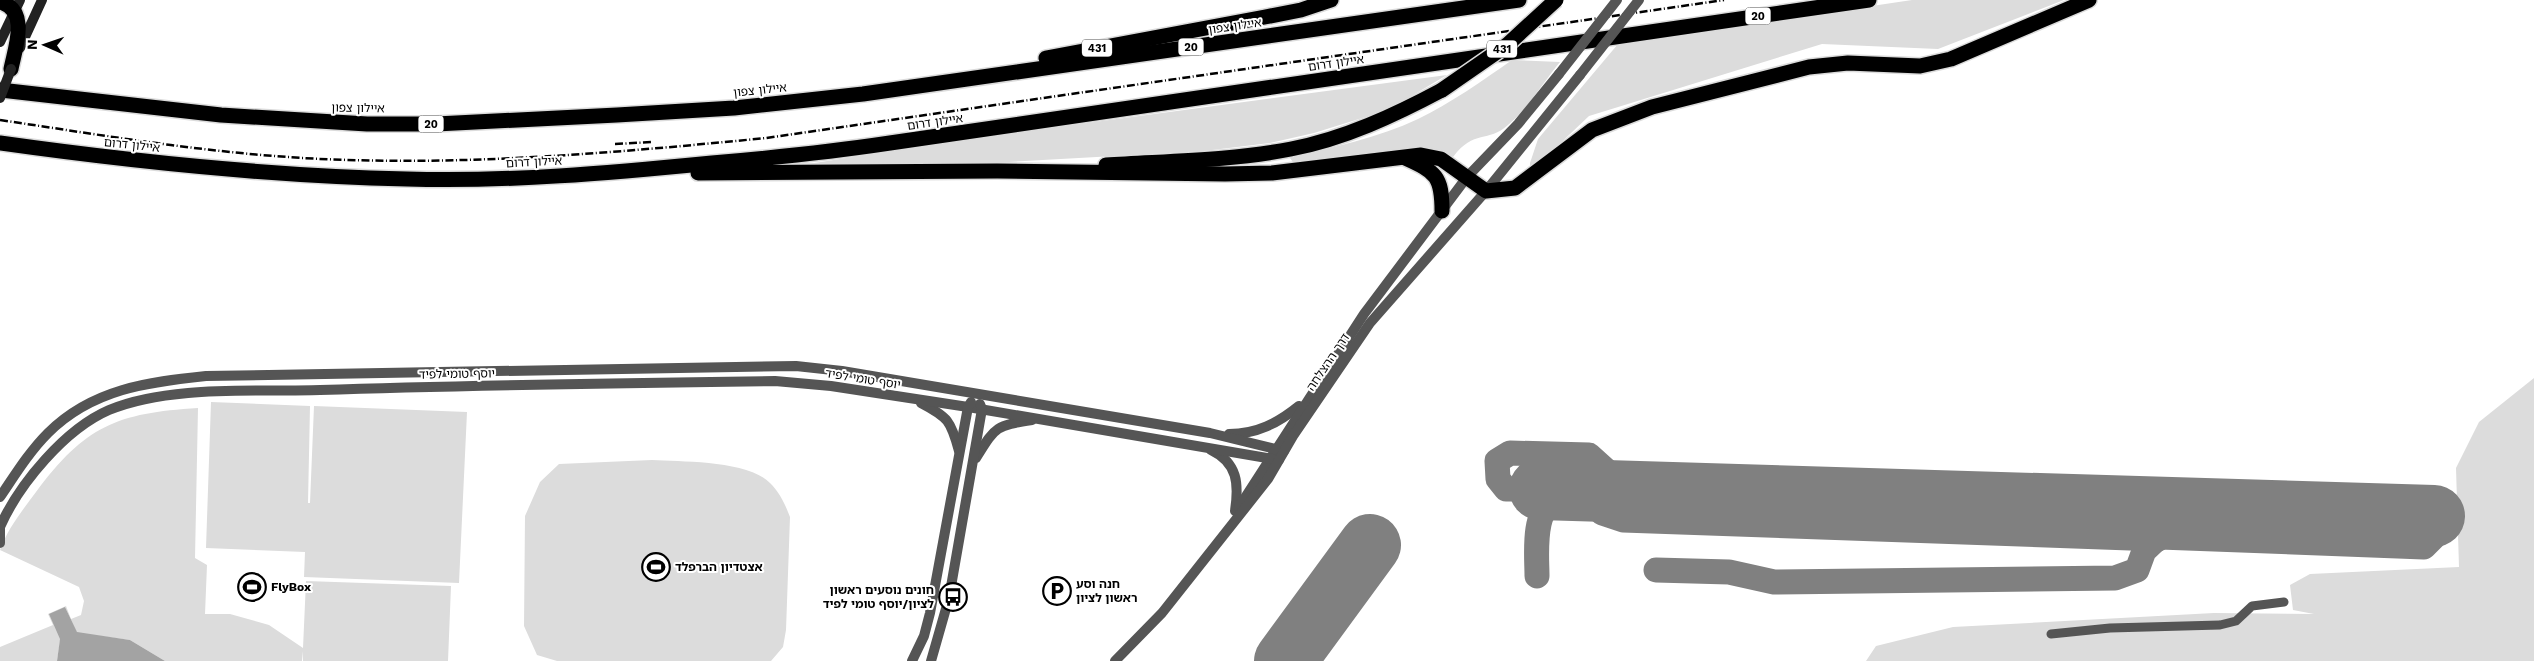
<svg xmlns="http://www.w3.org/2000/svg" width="2534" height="661" font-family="'Work Sans','Noto Sans Hebrew',sans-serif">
<rect width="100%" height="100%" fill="#fff"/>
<g fill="#dcdcdc">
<polygon points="1912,0 2064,0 1938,49 1822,44 1589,116 1530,172 1530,163 1538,139 1618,44"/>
<path d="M1512 60 1560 62C1545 80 1526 111 1508 125 1488 143 1474 129 1453 157L1445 153 1295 165 1290 158C1333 147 1378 138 1418 119 1451 103 1482 81 1512 60Z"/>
<polygon points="1447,75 1388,110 1314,133 1270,143 1204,151 849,171 770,170 967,139"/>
<polygon points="2534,378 2534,661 1866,661 1876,646 1953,627 2214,613 2314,614 2293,610 2290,585 2310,574 2459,567 2456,468 2479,422"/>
<polygon points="211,402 310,406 308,503 310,503 314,406 467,412 459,583 304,577 305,552 206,548"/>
<path d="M198 408 195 558 207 565 205 614H230L269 625 303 648 306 581 451 586 448 661H303V651L302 661H165L130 640 77 633 65 607 57 661H0V647L53 625 48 614 66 606 71 619 81 615 84 601 79 587 0 550C8 528 22 511 36 492 85 426 117 413 198 408Z"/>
<path d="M652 460C683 462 747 460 770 483 780 493 785 504 790 517L786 630 783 647 771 661H557L537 655 524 626 525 516 540 482 559 464Z"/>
</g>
<polygon fill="#a3a3a3" points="65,607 77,632 130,640 165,661 57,661 60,639 49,614"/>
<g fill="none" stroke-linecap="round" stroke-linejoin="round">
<g stroke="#808080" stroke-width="25">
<polyline points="1540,489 1506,489 1498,479 1497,461 1510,453 1589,455 1630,492"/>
<polyline points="2160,537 2424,547 2438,533 2434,516"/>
<polyline points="1656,570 1729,572 1774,582 2115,578 2137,570 2144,551 2163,533 2165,508"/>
<path d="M1537 576C1537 556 1532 512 1553 503 1563 499 1582 503 1593 503L1602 513 1623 520 2158 539"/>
</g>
<g stroke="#808080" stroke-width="62">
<polyline points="1540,489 2434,516"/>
<polyline points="1285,661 1370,545"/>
</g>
<defs>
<g id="motorway">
<path d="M0 2C30 10 15 48 11 69"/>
<polyline points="1046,58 1265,17 1301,10 1331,0"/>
<polyline points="0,90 221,115 367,124 436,124 617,115 734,108 863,94 1519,0"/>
<path d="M0 143C135 162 270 176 407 179 509 182 610 173 712 163 771 158 830 152 890 143L1869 0"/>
<path d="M1405 158C1436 172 1442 176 1442 211"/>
<path d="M1106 165C1167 161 1230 161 1291 149 1344 139 1395 115 1442 90"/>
<polyline points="698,173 997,171 1225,174 1272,173 1421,155 1441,159 1486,191 1515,188 1592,130 1652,107 1809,67 1848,63 1920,66 1951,59 2089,0"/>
</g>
</defs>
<use href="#motorway" stroke="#dbdbdb" stroke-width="18"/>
<polyline stroke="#555" stroke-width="9" points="2051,634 2110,628 2220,625 2236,621 2252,606 2284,602"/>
<g stroke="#555" stroke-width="10">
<path d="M921 403C948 417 951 421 959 451"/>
<path d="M1229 434C1257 434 1278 423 1299 406"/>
<path d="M1211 450C1238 463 1239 484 1235 511"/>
<path d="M976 458C996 426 995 426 1032 420"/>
<path d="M0 497C15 475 29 452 48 433 92 389 148 382 206 376L796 366 842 371 1210 433 1284 451"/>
<polyline points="1239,507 1364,314 1467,177 1518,124 1559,74"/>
<path d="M0 527C19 484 65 429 109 410 169 385 254 392 320 390 471 385 623 383 775 381L831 386 968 407 1279 460"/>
<polyline points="0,527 0,543"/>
<polyline points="912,661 924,636 930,613 968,407 971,402"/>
<polyline points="931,661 949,598 982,409 980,404"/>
<polyline points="1115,661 1162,613 1268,479 1293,436 1370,323 1486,191 1580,75"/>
</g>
<g stroke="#222" stroke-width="10">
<polyline points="0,42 20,0"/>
<polyline points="20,48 42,0"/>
</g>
<use href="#motorway" stroke="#000" stroke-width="15"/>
<g stroke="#000" stroke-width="2.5" stroke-dasharray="8 2.5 1 2.5" stroke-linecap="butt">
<path d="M0 120C101 135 201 152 303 158 457 167 613 153 766 138L1724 0"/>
<polyline points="615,144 652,142"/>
</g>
<defs>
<polyline id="motorway-bridge" points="1442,90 1507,45 1556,0"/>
</defs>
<use href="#motorway-bridge" stroke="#dbdbdb" stroke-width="18" stroke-linecap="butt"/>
<g stroke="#555" stroke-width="10">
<polyline points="1559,74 1617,0"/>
<polyline points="1580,75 1639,0"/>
</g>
<polyline stroke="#222" stroke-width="10" points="0,98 11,69"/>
<use href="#motorway-bridge" stroke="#000" stroke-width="15"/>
</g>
<defs>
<symbol id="stadium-ring" viewBox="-11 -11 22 22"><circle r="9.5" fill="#fff" stroke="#000" stroke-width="1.5"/><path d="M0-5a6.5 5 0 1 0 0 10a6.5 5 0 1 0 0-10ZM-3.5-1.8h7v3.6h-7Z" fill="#000"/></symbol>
<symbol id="parking-ring" viewBox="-11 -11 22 22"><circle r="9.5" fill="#fff" stroke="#000" stroke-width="1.5"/><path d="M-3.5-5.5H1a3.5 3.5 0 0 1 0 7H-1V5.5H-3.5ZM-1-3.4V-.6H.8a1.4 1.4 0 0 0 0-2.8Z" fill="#000"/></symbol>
<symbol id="bus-ring" viewBox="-11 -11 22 22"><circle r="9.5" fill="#fff" stroke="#000" stroke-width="1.5"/><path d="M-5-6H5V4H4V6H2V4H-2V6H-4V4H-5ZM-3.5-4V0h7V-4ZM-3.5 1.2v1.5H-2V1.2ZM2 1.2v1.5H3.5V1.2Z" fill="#000"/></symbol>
</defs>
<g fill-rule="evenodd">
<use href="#stadium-ring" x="640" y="551" width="32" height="32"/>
<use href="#stadium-ring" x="236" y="571" width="32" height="32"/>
<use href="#parking-ring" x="1041" y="575" width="32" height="32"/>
<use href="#bus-ring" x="937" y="581" width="32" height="32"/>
</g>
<g text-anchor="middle" stroke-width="4" stroke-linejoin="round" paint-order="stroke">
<g fill="#fff" stroke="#4c4c4c" stroke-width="1">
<rect x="1745.5" y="7.5" width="25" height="17" rx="4"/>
<rect x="1178.5" y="38.5" width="25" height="17" rx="4"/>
<rect x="1082" y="39.5" width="30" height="17" rx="4"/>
<rect x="1487" y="40.5" width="30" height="17" rx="4"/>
<rect x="418.5" y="115.5" width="25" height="17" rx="4"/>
</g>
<g font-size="11" font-weight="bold" fill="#000">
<text x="1758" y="20">20</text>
<text x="1191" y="51">20</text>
<text x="1097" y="52">431</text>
<text x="1502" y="53">431</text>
<text x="431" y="128">20</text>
</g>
<g font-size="12" fill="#000" stroke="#fff">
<text transform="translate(1235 26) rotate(-8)" y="4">איילון צפון</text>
<text transform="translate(1336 63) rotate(-8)" y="4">איילון דרום</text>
<text transform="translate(760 90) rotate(-6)" y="4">איילון צפון</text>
<text transform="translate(358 108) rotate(1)" y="4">איילון צפון</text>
<text transform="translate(935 122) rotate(-8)" y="4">איילון דרום</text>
<text transform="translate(132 145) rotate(6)" y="4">איילון דרום</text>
<text transform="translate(534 162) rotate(-3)" y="4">איילון דרום</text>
<text transform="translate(1328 362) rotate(-56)" y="4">דרך ההצלחה</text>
<text transform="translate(457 374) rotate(-1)" y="4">יוסף טומי לפיד</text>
<text transform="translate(863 379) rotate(9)" y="4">יוסף טומי לפיד</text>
</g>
<g font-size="12" font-weight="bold" fill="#000" stroke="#fff" text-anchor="start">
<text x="675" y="571">אצטדיון הברפלד</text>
<text x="1076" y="588">חנה וסע<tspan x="1076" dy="14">ראשון לציון</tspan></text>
<text x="271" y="591">FlyBox</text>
<text x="934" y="594" text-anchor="end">חונים נוסעים ראשון<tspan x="934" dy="14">לציון/יוסף טומי לפיד</tspan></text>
</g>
</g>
<g transform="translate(45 45) rotate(272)" stroke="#ffffff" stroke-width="4" paint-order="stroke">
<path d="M0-4L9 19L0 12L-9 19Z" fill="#000000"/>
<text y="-8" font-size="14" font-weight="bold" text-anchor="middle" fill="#000000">N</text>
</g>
</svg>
